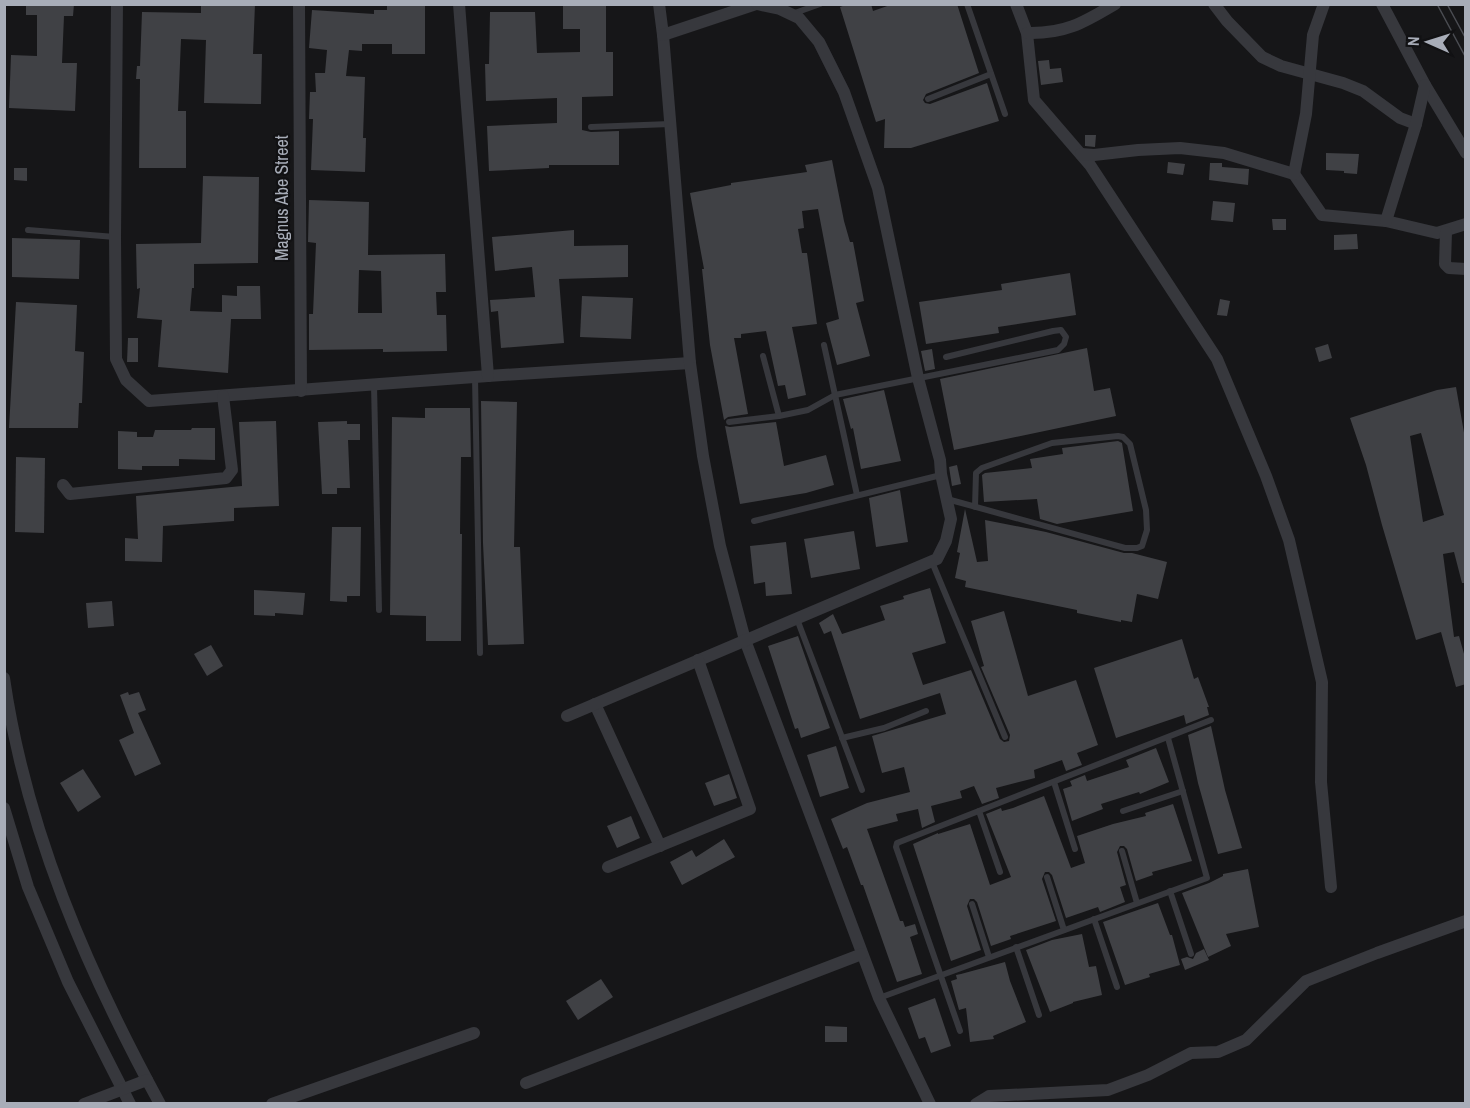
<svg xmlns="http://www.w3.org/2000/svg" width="1470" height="1108" font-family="'Archivo Narrow',sans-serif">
<rect width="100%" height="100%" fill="#161618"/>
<g fill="#404145" fill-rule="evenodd">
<polygon points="26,4 74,4 73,16 64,16 62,63 77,63 75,111 9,108 11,55 37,56 37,15 26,15"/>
<polygon points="201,4 255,4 253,54 262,54 261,104 204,103 206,40 181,39 178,111 186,111 186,168 139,168 140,79 136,79 137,66 140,66 142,12 201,13"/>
<polygon points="387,4 425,4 425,54 392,54 392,44 362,44 362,51 349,50 346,76 365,77 363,138 366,138 365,172 311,170 313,119 309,119 310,92 316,92 315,73 325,73 327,50 309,48 312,10 374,14 374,10 387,10"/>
<polygon points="563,4 606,4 606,52 613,52 613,96 582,97 582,130 591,132 619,131 619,165 549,165 549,168 489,171 487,126 557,123 557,98 486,101 485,64 489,64 490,12 535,12 537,53 580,52 580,29 563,29"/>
<polygon points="848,4 871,4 873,11 893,4 957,4 979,73 926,94 923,100 925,103 930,104 987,83 999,121 911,148 884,148 885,119 876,122 840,7"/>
<polygon points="1049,60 1050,69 1061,68 1063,82 1041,85 1038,61"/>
<polygon points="1085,135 1096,135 1095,147 1085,146"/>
<polygon points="1326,153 1359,154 1357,174 1344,173 1344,171 1326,170"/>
<polygon points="832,160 844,221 850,242 853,242 864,301 856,303 870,356 837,365 826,323 839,319 818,209 802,211 804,228 798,229 802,253 807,253 817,324 792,327 806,395 788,399 785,385 778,386 766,331 741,334 741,338 734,338 748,414 728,417 724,420 710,345 702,269 704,269 690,193 731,185 731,183 807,172 805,165"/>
<polygon points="1168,162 1185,164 1183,175 1167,173"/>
<polygon points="1210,163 1222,163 1222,167 1249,169 1248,185 1209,180"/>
<polygon points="14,168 27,168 27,181 14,180"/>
<polygon points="203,176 259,177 258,263 194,264 194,288 192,288 190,311 222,312 222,295 237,296 237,286 260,286 261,319 231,319 228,373 158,367 162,320 137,318 140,288 137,289 136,244 201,243"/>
<path d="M309 200 369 202 368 255 445 254 446 292H436L437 315H446L447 351 383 352V349L309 350V314H313L316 243 308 242ZM359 270 381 271 382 313H358Z"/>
<polygon points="1213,201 1235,203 1233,222 1211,220"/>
<polygon points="1272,219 1286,219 1286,230 1273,230"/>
<polygon points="574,230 574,246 628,245 628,277 559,279 564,343 501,348 498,311 491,312 490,300 535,297 532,267 495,271 492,237"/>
<polygon points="1357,234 1358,249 1334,250 1334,235"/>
<polygon points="12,238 80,240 79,279 12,277"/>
<polygon points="1070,273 1076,315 998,327 999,333 926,344 919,302 1002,290 1001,284"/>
<polygon points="582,296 633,298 631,339 580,337"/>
<polygon points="1220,299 1230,301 1227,316 1217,315"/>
<polygon points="16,302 77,305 75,351 84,352 82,403 79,403 78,428 9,428"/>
<polygon points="128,338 138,338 138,362 127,362"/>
<polygon points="1328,344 1332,358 1319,362 1315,348"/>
<polygon points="1087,348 1094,391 1110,388 1116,416 954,450 940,379"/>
<polygon points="932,349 935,369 925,371 921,351"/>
<path d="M1456 387 1466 444V583H1462L1454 552 1443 554 1454 637 1459 636 1466 661V684L1456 687 1441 632 1416 640 1382 525 1366 465 1350 418 1437 390ZM1421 433 1444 515 1423 522 1410 436Z"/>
<polygon points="884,390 901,461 861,469 853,428 851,429 843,399"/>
<polygon points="481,401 517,402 514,547 520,547 524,644 488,645 483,543"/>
<polygon points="425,408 470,408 471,457 461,457 460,534 462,534 461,641 426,641 426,616 390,615 392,417 425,418"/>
<polygon points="276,421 279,506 234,508 234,521 163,526 162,562 125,561 125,538 138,539 136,496 242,486 239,422"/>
<polygon points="347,421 347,424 360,424 360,440 348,440 350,488 337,488 337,494 322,494 318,422"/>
<polygon points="776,422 784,466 826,455 834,485 806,493 740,504 725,426 730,427"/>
<polygon points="192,428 215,428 215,460 179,459 179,466 142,466 142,470 118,469 118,431 137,432 137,437 153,437 155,430 191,430"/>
<polygon points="1118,441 1122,443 1133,511 1057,524 1040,519 1037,499 984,502 982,475 985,473 1032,468 1030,459 1063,454 1062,448"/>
<polygon points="16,457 45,458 44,533 15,532"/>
<polygon points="957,465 961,484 952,486 949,467"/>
<polygon points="900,490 908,542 876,547 869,498"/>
<polygon points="965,509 977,562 988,561 985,520 1046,532 1124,553 1132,553 1167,562 1158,599 1137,594 1132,622 1121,620 1121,622 1077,613 1077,610 965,587 966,581 955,578 960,553 957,552"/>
<polygon points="332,527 361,527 360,596 347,596 347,602 330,601"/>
<polygon points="854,531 860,569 811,578 804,539"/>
<polygon points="786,542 792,594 766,596 765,582 754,584 750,546"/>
<polygon points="930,588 946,643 912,653 923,685 971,670 1000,739 1004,742 1009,741 1010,735 981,667 984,666 971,621 1004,611 1028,696 1076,680 1098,745 1077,753 1082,765 1066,771 1062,760 1034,770 1035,778 996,788 999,798 982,804 974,786 960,791 962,798 931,806 935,822 922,828 918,809 896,814 898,821 867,829 900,921 903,921 905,927 915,924 918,934 910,937 922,974 897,982 863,885 861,885 847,847 843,849 831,819 867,803 910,792 904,767 882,773 872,736 946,714 940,693 860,719 831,631 824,634 819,623 833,614 842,634 885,620 880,606 904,599 903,596"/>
<polygon points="254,590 305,593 303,615 275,613 275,616 254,615"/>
<polygon points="112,601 114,626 88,628 86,603"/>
<polygon points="798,636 830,728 801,738 798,728 795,729 768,646"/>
<polygon points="1182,639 1194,679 1198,677 1209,707 1207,707 1209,715 1186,724 1184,715 1116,738 1094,668"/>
<polygon points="211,645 223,666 207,676 194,654"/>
<polygon points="128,692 129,695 139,692 146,710 138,713 161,764 135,776 119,740 134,733 120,695"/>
<polygon points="1211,726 1225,790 1242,848 1218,854 1198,783 1188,735"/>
<polygon points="836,746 849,788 820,797 807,755"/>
<polygon points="1156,748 1169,782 1140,794 1139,792 1101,804 1103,809 1072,821 1063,789 1072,786 1070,781 1085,775 1087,781 1129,767 1126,760"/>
<polygon points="83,769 101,797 78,812 60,783"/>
<polygon points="729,774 737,798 714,806 705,783"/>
<polygon points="1044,796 1071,868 1085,863 1077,836 1113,824 1146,816 1145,813 1173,804 1192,861 1152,872 1153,875 1136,881 1127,849 1124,846 1120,846 1117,852 1126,885 1120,887 1125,902 1100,912 1098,907 1066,918 1052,875 1049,872 1045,872 1042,879 1056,921 1010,936 1011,939 991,946 977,902 974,899 970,899 967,906 981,950 951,961 913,844 938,833 938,834 970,824 990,885 1011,877 986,814 1001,808 1002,811 1013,808"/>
<polygon points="631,816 640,838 617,848 607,826"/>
<polygon points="724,839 735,857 682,885 670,862 692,850 696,857"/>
<polygon points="1248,869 1259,927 1226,934 1231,946 1208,957 1182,893 1209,883 1223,876 1223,874"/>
<polygon points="1158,903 1170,935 1172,935 1180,965 1149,974 1150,977 1125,985 1103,922"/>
<polygon points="1082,934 1089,967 1096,966 1102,995 1073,1002 1073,1003 1050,1012 1026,950 1052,940"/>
<polygon points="1204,949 1209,960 1185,970 1181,959 1187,957 1193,959 1196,953"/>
<polygon points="1005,962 1010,981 1026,1022 993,1036 994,1039 970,1042 966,1008 959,1010 951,981 957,979 956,975 961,974"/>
<polygon points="601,979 613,997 578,1020 566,1001"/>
<polygon points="935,998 951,1046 931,1053 925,1037 919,1039 908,1008"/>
<polygon points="825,1026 847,1027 847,1042 825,1042"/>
</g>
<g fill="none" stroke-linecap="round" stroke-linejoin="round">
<g stroke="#37383d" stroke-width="6">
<polyline points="967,4 1005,114"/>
<polyline points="792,14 820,4"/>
<polyline points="928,99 991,74"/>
<polyline points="591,127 670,124"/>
<polyline points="28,230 115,237"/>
<polyline points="824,345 857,495"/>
<polyline points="763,356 779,416"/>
<polyline points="475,377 480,653"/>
<polyline points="374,385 379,610"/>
<polyline points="729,422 779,416 808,410 835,395 1058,350 1064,344 1066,337 1061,330 1053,331 946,357"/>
<polyline points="947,499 1125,548 1137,548 1142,546 1147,530 1146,510 1130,444 1123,437 1118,436 1052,443 982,468 976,473 975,507"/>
<polyline points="754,521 941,475"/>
<polyline points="932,562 1005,737"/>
<polyline points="797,619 862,790"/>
<polyline points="842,738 884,728 926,711"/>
<polyline points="1054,782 1075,849"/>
<polyline points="979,811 1000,872"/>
<polyline points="1123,811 1183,791"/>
<polyline points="1122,851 1137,903"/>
<polyline points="1047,877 1064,930"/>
<polyline points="1170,891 1191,954"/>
<polyline points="972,904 989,957"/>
<polyline points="1094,919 1117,987"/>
<polyline points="1016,947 1039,1015"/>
<polyline points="879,998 1207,878 1168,738"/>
<polyline points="960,1031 896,847 897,843 1211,720"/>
</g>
<g stroke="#37383d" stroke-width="12">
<polyline points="117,4 115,237 116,359 126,380 149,401 488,376 690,363"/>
<polyline points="299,4 301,391"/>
<polyline points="459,4 488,376"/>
<polyline points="659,4 663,35 690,363 703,456 720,546 745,640 879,998 930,1104"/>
<polyline points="1016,4 1027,33 1034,100 1090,165 1217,359 1266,476 1289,540 1322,682 1321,782 1331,887"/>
<polyline points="1214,4 1227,21 1262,57 1281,66 1343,83 1363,91 1400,118 1416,124"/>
<polyline points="1382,4 1425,85 1466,153"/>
<path d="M1027 33C1065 34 1083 23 1115 4"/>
<polyline points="663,35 756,4"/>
<polyline points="1081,154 1094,155 1138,150 1180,148 1224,153 1294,174 1322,215 1386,221 1437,233 1466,224"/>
<polyline points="1294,174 1306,114 1313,35 1324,4"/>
<polyline points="1386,221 1416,124 1425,85"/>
<polyline points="1446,232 1445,264 1449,268 1466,269"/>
<polyline points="63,485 70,494 226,478 232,470 223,396"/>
<path d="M4 678C26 830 87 970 160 1104"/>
<polyline points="595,704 660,846"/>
<polyline points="567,716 937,559 946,541 951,519 941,474 940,460 918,378 878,188 844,92 819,42 799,18 780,9 757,4"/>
<polyline points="4,808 28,887 68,982 130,1104"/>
<polyline points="608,867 750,809 698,660"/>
<polyline points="526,1083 862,954"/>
<polyline points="84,1104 147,1080"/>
<polyline points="272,1104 474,1033"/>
<polyline points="976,1104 989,1096 1108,1090 1148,1075 1191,1053 1218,1052 1246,1040 1306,981 1377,953 1466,921"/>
</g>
<g stroke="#4a4c52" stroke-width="1.5">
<polyline points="1437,4 1466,58"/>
<polyline points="1447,4 1466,39"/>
</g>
</g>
<g text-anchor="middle" stroke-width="4.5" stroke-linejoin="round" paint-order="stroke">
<g font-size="18" fill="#a8adb8" stroke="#111113">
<text transform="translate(282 198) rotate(-90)" y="6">Magnus Abe Street</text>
</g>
</g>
<rect width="1470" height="1108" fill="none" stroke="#a8adb8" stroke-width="12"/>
<g transform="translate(1428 42) rotate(273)" stroke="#111113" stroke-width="4.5" paint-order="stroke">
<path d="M0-4.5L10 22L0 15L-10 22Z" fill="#a8adb8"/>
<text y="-9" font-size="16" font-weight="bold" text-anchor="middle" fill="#a8adb8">N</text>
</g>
</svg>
